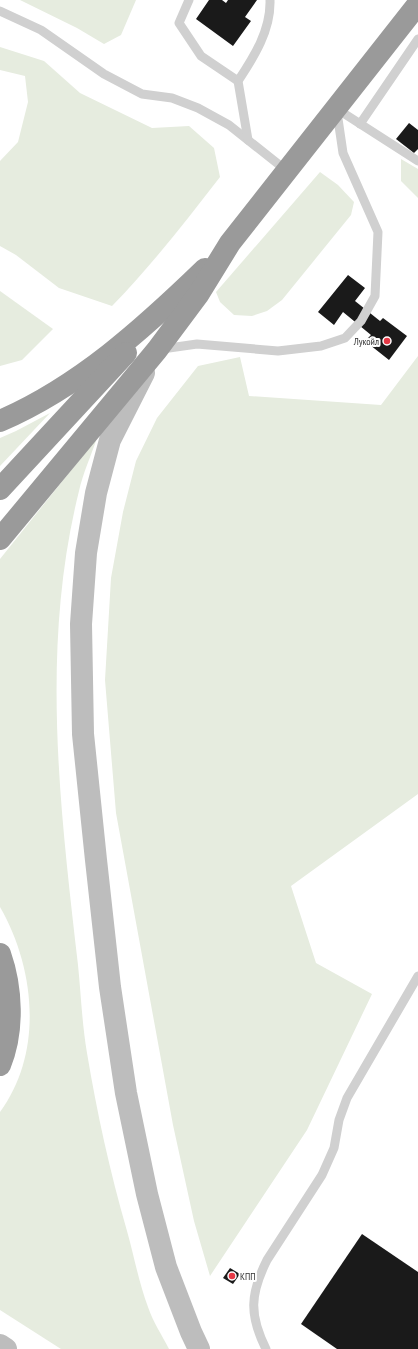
<svg xmlns="http://www.w3.org/2000/svg" width="418" height="1349" font-family="'PT Sans Narrow',sans-serif">
<rect width="100%" height="100%" fill="#fff"/>
<g fill="#e6ecdf">
<polygon points="20,0 136,0 121,35 104,44 77,28"/>
<path d="M0 47 44 61 80 93 152 128 189 126 214 148 220 177C186 221 151 266 112 306L59 288 16 255 0 246V161L18 142 28 102 25 76 0 70Z"/>
<polygon points="401,159 418,169 418,198 401,181"/>
<polygon points="320,172 338,185 354,202 351,215 282,300 267,311 252,316 234,315 220,302 216,292"/>
<polygon points="0,291 53,329 22,360 0,366"/>
<polygon points="418,356 418,794 291,886 316,963 372,994 307,1130 210,1276 194,1221 173,1125 116,813 105,680 111,578 123,512 136,461 157,418 198,366 240,357 249,396 381,405"/>
<polygon points="50,413 0,466 0,438 16,431"/>
<path d="M97 438C91 456 83 473 79 491 40 647 60 808 78 965 81 994 82 1024 87 1053 97 1113 110 1172 127 1231 134 1256 139 1283 148 1307 153 1322 162 1335 169 1349H61L0 1310V1112C44 1052 35 968 0 907V559Z"/>
</g>
<g fill="#1a1a1a">
<polygon points="209,0 222,0 226,3 228,0 257,0 245,17 251,21 233,46 196,19"/>
<polygon points="409,123 418,130 418,149 414,153 396,139"/>
<polygon points="348,275 365,288 355,301 380,321 383,318 407,336 389,360 365,341 371,335 343,312 334,325 318,312"/>
<polygon points="362,1234 418,1272 418,1349 337,1349 301,1324"/>
<polygon points="230,1268 240,1274 233,1284 223,1278"/>
</g>
<g fill="none" stroke-linecap="round" stroke-linejoin="round">
<g stroke="#d0d0d0" stroke-width="9">
<polyline points="189,0 179,23 201,56 238,81"/>
<polyline points="0,11 41,30 104,74 142,94 172,98 198,108 229,125 287,171"/>
<polyline points="337,109 418,161"/>
<polyline points="360,124 418,39"/>
<path d="M248 140 238 81C254 57 271 30 270 0"/>
<polyline points="162,349 197,344 278,351 321,346 345,338 361,321 375,296 378,232 343,153 337,112"/>
<path d="M266 1349C249 1315 250 1294 267 1260L322 1175 334 1148 339 1120 347 1098 418 976"/>
</g>
<g stroke="#bdbdbd" stroke-width="22">
<polyline points="144,373 110,440 96,493 86,553 81,624 83,734 96,860 110,987 126,1093 147,1194 166,1267 191,1332 199,1349"/>
<polyline points="0,1345 6,1349"/>
</g>
<g stroke="#9a9a9a" stroke-width="22">
<path d="M0 421C79 387 144 328 205 269"/>
<polyline points="0,489 126,353"/>
<polyline points="0,539 157,350 198,295 230,243 418,4"/>
<path d="M0 954C12 988 14 1031 0 1065"/>
</g>
</g>
<g fill="#e63946" stroke="#fff" stroke-width="1.5">
<circle cx="387" cy="341" r="4"/>
<circle cx="232" cy="1276" r="4"/>
</g>
<g text-anchor="middle" stroke-width="4" stroke-linejoin="round" paint-order="stroke">
<g font-size="10" fill="#333" stroke="#fff" text-anchor="end">
<text x="379" y="345">Лукойл</text>
<text x="240" y="1280" text-anchor="start">КПП</text>
</g>
</g>
</svg>
